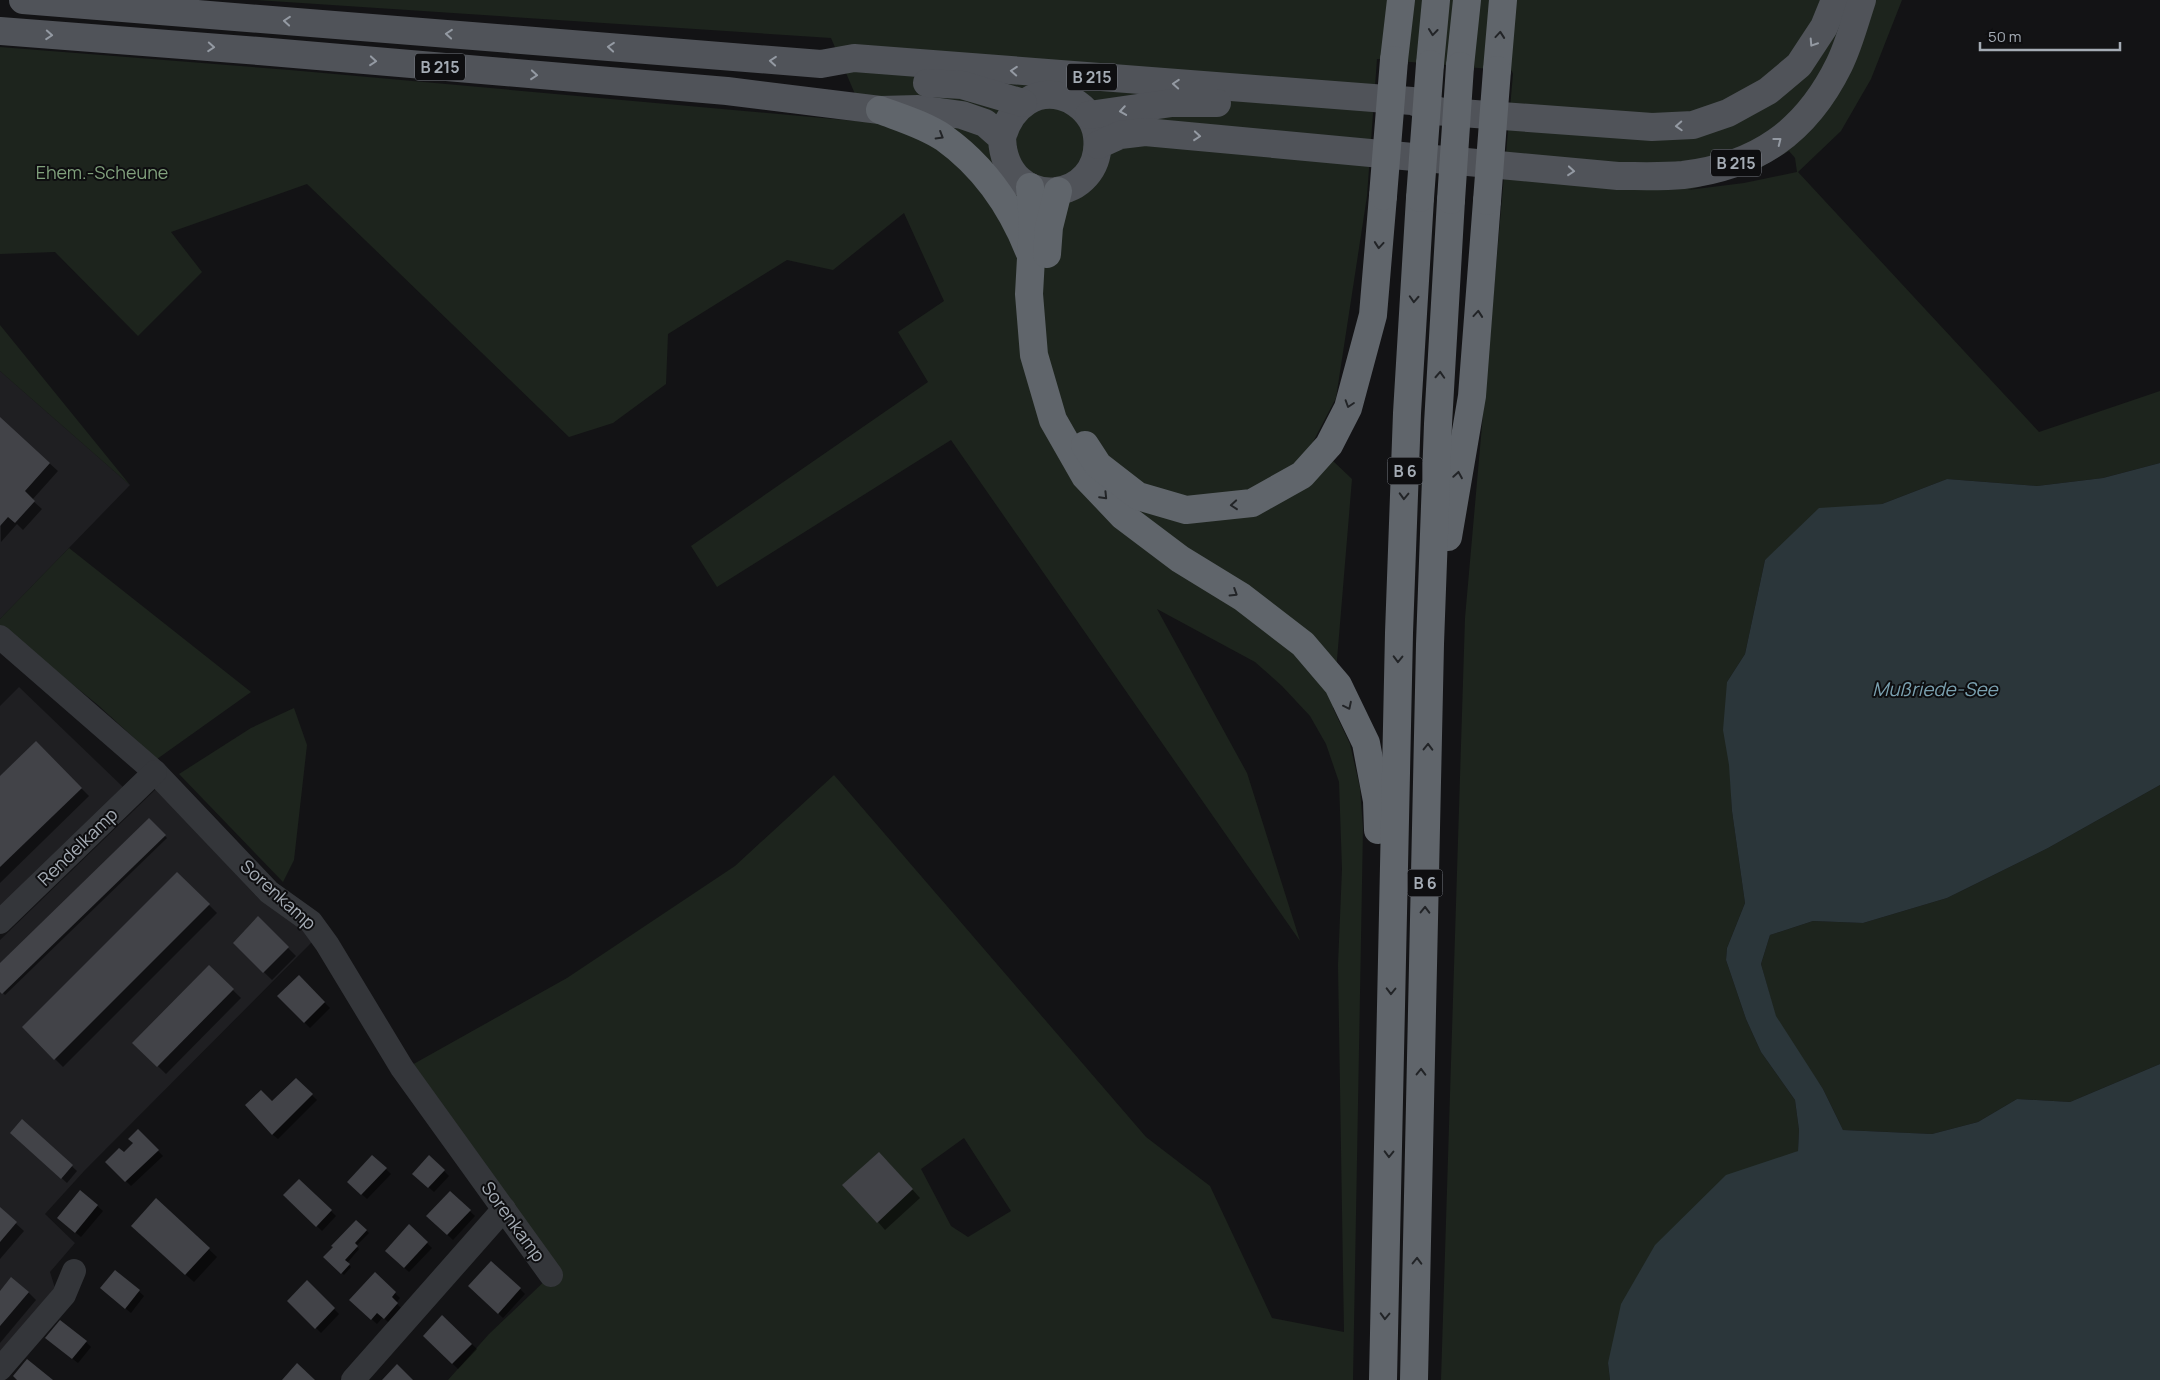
<svg xmlns="http://www.w3.org/2000/svg" width="2160" height="1380" font-family="Manrope,sans-serif">
<rect width="100%" height="100%" fill="#131315"/>
<g fill="#1f1f22">
<polygon points="0,371 130,485 0,619"/>
<polygon points="19,687 124,788 0,909 0,706"/>
<polygon points="156,789 259,899 291,915 316,938 85,1170 45,1214 75,1243 50,1272 55,1288 0,1352 0,940"/>
</g>
<g fill="#1d241d" fill-rule="evenodd">
<path d="M256 0H1902L1871 79 1841 131 1798 172 2039 432 2160 391V463L2103 478 2037 486 1947 479 1882 504 1861 506 1765 560 1745 654 1727 682 1732 811 1745 903 1727 948 1726 960 1746 1019 1761 1052 1795 1100 1799 1130 1798 1151 1794 1154 1608 1363 1610 1380H1441L1465 618 1513 74 1512 71 1377 59 1367 196 1336 398 1313 442 1352 479 1333 708 1350 744 1360 788 1363 828 1353 1380H448L489 1334 551 1275 410 1066 567 978 735 866 834 775 1146 1137 1210 1186 1272 1318 1344 1332 1338 965 1342 869 1339 782 1326 744 1310 716 1282 686 1255 662 1157 609 1247 773 1300 941 951 440 717 587 691 546 928 382 898 332 944 301 904 213 833 270 787 260 668 334 666 384 613 423 569 437 307 184 171 232 202 272 138 336 55 252 0 254V47L290 70 867 122 831 38ZM1789 151 1795 158 1797 172 1744 183 1688 190 1755 171ZM964 1138 1011 1211 968 1237 951 1226 921 1169Z"/>
<polygon points="0,325 130,485 0,371"/>
<polygon points="69,548 251,692 157,759 98,705 0,626 0,619"/>
<polygon points="294,708 307,745 294,860 283,882 179,774 251,728"/>
<polygon points="2160,785 2160,1064 2070,1102 2017,1099 1978,1122 1932,1134 1843,1130 1823,1089 1777,1022 1761,964 1770,935 1813,921 1863,923 1947,898 2048,848"/>
</g>
<polygon fill="#2b363a" points="2160,463 2160,785 2048,848 1947,898 1863,923 1813,921 1770,935 1761,964 1776,1016 1823,1089 1843,1130 1932,1134 1978,1122 2017,1099 2070,1102 2160,1064 2160,1380 1610,1380 1608,1363 1621,1304 1655,1245 1726,1175 1798,1151 1799,1130 1795,1100 1761,1052 1746,1019 1726,960 1727,948 1745,903 1732,811 1729,765 1723,730 1727,682 1745,654 1765,560 1819,508 1882,504 1947,479 2037,486 2103,478"/>
<g fill="#0007">
<polygon points="0,419 58,471 32,500 42,509 23,530 17,524 1,542"/>
<polygon points="36,743 89,796 0,883 0,778"/>
<polygon points="149,820 167,838 5,995 0,990 0,964"/>
<polygon points="177,873 217,913 63,1067 23,1027"/>
<polygon points="258,918 296,956 272,980 234,943"/>
<polygon points="209,967 241,998 166,1074 134,1043"/>
<polygon points="299,977 330,1008 310,1028 279,996"/>
<polygon points="296,1080 317,1100 278,1139 272,1134 272,1103"/>
<polygon points="23,1121 77,1171 67,1183 17,1138"/>
<polygon points="138,1131 163,1156 131,1186 107,1162 124,1154 135,1144"/>
<polygon points="372,1156 391,1174 367,1199 349,1182"/>
<polygon points="430,1157 449,1176 434,1192 414,1174"/>
<polygon points="887,1161 920,1198 885,1230 878,1222"/>
<polygon points="299,1180 336,1216 322,1231 285,1195"/>
<polygon points="81,1192 103,1211 81,1237 64,1223"/>
<polygon points="450,1193 475,1216 453,1240 428,1216"/>
<polygon points="156,1200 217,1257 194,1282 140,1234"/>
<polygon points="0,1209 24,1231 0,1259"/>
<polygon points="356,1221 369,1233 356,1246 359,1249 347,1263 351,1267 344,1275 325,1257"/>
<polygon points="409,1226 432,1248 409,1272 386,1251"/>
<polygon points="116,1271 144,1296 131,1313 107,1293"/>
<polygon points="375,1274 400,1298 396,1303 402,1309 389,1323 383,1317 377,1324 351,1300"/>
<polygon points="307,1282 339,1314 321,1333 289,1301"/>
<polygon points="520,1289 525,1294 503,1318 475,1291"/>
<polygon points="28,1292 36,1300 0,1343 0,1293"/>
<polygon points="443,1317 477,1349 458,1369 424,1336"/>
<polygon points="86,1342 91,1347 78,1363 52,1343"/>
</g>
<g fill="#424348">
<polygon points="0,417 50,463 25,491 35,501 15,523 8,517 0,526"/>
<polygon points="36,741 82,788 0,867 0,776"/>
<polygon points="149,818 166,835 2,994 0,992 0,963"/>
<polygon points="177,872 210,904 54,1060 22,1027"/>
<polygon points="258,916 289,947 263,973 233,943"/>
<polygon points="209,965 234,989 157,1067 132,1043"/>
<polygon points="299,975 325,1002 304,1023 277,996"/>
<polygon points="296,1078 313,1094 272,1135 245,1105 261,1090 272,1101"/>
<polygon points="22,1119 73,1165 61,1179 10,1133"/>
<polygon points="138,1129 159,1150 125,1182 105,1162 119,1148 124,1152 133,1143 128,1139"/>
<polygon points="879,1152 913,1189 877,1223 842,1185"/>
<polygon points="372,1155 387,1168 361,1195 347,1182"/>
<polygon points="429,1155 445,1170 428,1188 412,1174"/>
<polygon points="299,1179 332,1210 316,1227 283,1195"/>
<polygon points="80,1190 98,1205 75,1233 57,1218"/>
<polygon points="450,1191 471,1210 447,1235 426,1216"/>
<polygon points="156,1198 210,1248 185,1275 131,1226"/>
<polygon points="0,1207 17,1222 0,1242"/>
<polygon points="356,1220 367,1230 355,1243 358,1246 345,1260 350,1264 341,1274 323,1257 333,1247 331,1246"/>
<polygon points="409,1224 428,1242 404,1268 385,1251"/>
<polygon points="491,1261 521,1288 498,1314 468,1286"/>
<polygon points="115,1270 140,1290 125,1309 100,1288"/>
<polygon points="375,1272 396,1292 392,1297 398,1303 384,1319 377,1313 371,1320 349,1300"/>
<polygon points="11,1277 29,1292 0,1326 0,1291"/>
<polygon points="307,1280 335,1308 315,1329 287,1301"/>
<polygon points="442,1315 472,1344 452,1364 423,1336"/>
<polygon points="60,1320 87,1341 72,1359 45,1338"/>
<polygon points="27,1359 53,1380 17,1380 13,1376"/>
<polygon points="297,1363 315,1380 282,1380"/>
<polygon points="397,1364 413,1380 382,1380"/>
</g>
<g fill="none" stroke-linecap="round" stroke-linejoin="round">
<g stroke="#34363a" stroke-width="24">
<polyline points="0,637 155,772 269,892 311,922 327,944 402,1068 551,1275"/>
<polyline points="0,922 155,772"/>
<polyline points="0,1369 64,1295 74,1271"/>
<polyline points="353,1380 504,1209"/>
</g>
<g stroke="#505359" stroke-width="28">
<polyline points="23,0 821,64 854,58 1412,101 1436,110"/>
<path d="M0 31 259 51 727 91 880 110 918 109 962 115 985 123 1002 138C1005 215 1105 204 1097 136 1095 120 1085 108 1071 100 1038 84 1010 107 1002 138"/>
<polyline points="927,83 962,85 1023,103"/>
<polyline points="1434,111 1652,127 1693,125 1728,113 1768,91 1799,65 1824,27 1835,0"/>
<polyline points="1089,115 1172,103 1217,103"/>
<path d="M1098 145 1120 135 1145 132 1618 176C1639 176 1662 177 1683 175 1757 166 1806 132 1839 65 1849 45 1855 21 1862 0"/>
</g>
<g stroke="#60656b" stroke-width="28">
<polyline points="1394,60 1401,0"/>
<polyline points="1430,64 1436,0"/>
<polyline points="1460,66 1467,0"/>
<polyline points="1497,70 1503,0"/>
<path d="M880 110C901 118 925 125 944 138 983 166 1011 206 1029 251"/>
<polyline points="1030,187 1033,222 1029,294 1034,355 1053,420 1085,476 1123,516 1180,559 1242,597 1303,644 1338,685 1366,743 1377,801 1378,830"/>
<polyline points="1047,254 1049,227 1058,191"/>
<polyline points="1085,445 1098,465 1138,496 1186,510 1252,503 1302,475 1329,445 1348,408 1373,315 1383,196"/>
<polyline points="1448,537 1472,396 1487,201"/>
<polyline points="1383,1380 1399,633 1407,413 1420,198"/>
<polyline points="1414,1380 1430,644 1438,424 1451,200"/>
</g>
<g stroke="#60656b" stroke-width="28">
<polyline points="1383,196 1394,60"/>
<polyline points="1420,198 1430,64"/>
<polyline points="1451,200 1460,66"/>
<polyline points="1487,201 1497,70"/>
</g>
</g>
<defs><path id="oneway-chevron" d="M-2-3.5L2.5 0L-2 3.5" fill="none" stroke-width="1.6" stroke-linecap="round" stroke-linejoin="round" transform="scale(1.25)"/></defs>
<g stroke="#949aa3">
<use href="#oneway-chevron" transform="translate(287 21) rotate(-175)"/>
<use href="#oneway-chevron" transform="translate(449 34) rotate(-175)"/>
<use href="#oneway-chevron" transform="translate(49 35) rotate(4)"/>
<use href="#oneway-chevron" transform="translate(1813 43) rotate(123)"/>
<use href="#oneway-chevron" transform="translate(211 47) rotate(4)"/>
<use href="#oneway-chevron" transform="translate(611 47) rotate(-175)"/>
<use href="#oneway-chevron" transform="translate(373 61) rotate(5)"/>
<use href="#oneway-chevron" transform="translate(773 61) rotate(-175)"/>
<use href="#oneway-chevron" transform="translate(1014 71) rotate(-176)"/>
<use href="#oneway-chevron" transform="translate(534 75) rotate(5)"/>
<use href="#oneway-chevron" transform="translate(1176 84) rotate(-176)"/>
<use href="#oneway-chevron" transform="translate(1123 111) rotate(171)"/>
<use href="#oneway-chevron" transform="translate(1679 126) rotate(177)"/>
<use href="#oneway-chevron" transform="translate(1197 136) rotate(5)"/>
<use href="#oneway-chevron" transform="translate(1778 141) rotate(-38)"/>
<use href="#oneway-chevron" transform="translate(1571 171) rotate(5)"/>
</g>
<g stroke="#222427">
<use href="#oneway-chevron" transform="translate(1433 32) rotate(96)"/>
<use href="#oneway-chevron" transform="translate(1500 35) rotate(-85)"/>
<use href="#oneway-chevron" transform="translate(940 136) rotate(31)"/>
<use href="#oneway-chevron" transform="translate(1379 245) rotate(95)"/>
<use href="#oneway-chevron" transform="translate(1414 299) rotate(93)"/>
<use href="#oneway-chevron" transform="translate(1478 314) rotate(-85)"/>
<use href="#oneway-chevron" transform="translate(1440 375) rotate(-87)"/>
<use href="#oneway-chevron" transform="translate(1349 404) rotate(108)"/>
<use href="#oneway-chevron" transform="translate(1458 475) rotate(-81)"/>
<use href="#oneway-chevron" transform="translate(1104 496) rotate(46)"/>
<use href="#oneway-chevron" transform="translate(1404 496) rotate(92)"/>
<use href="#oneway-chevron" transform="translate(1234 505) rotate(175)"/>
<use href="#oneway-chevron" transform="translate(1234 593) rotate(32)"/>
<use href="#oneway-chevron" transform="translate(1398 659) rotate(91)"/>
<use href="#oneway-chevron" transform="translate(1348 706) rotate(64)"/>
<use href="#oneway-chevron" transform="translate(1428 747) rotate(-89)"/>
<use href="#oneway-chevron" transform="translate(1425 910) rotate(-89)"/>
<use href="#oneway-chevron" transform="translate(1391 991) rotate(91)"/>
<use href="#oneway-chevron" transform="translate(1421 1072) rotate(-89)"/>
<use href="#oneway-chevron" transform="translate(1389 1154) rotate(91)"/>
<use href="#oneway-chevron" transform="translate(1417 1261) rotate(-89)"/>
<use href="#oneway-chevron" transform="translate(1385 1316) rotate(92)"/>
</g>
<g text-anchor="middle" stroke-width="4" stroke-linejoin="round" paint-order="stroke">
<g fill="#0e0e10" stroke="#787d84" stroke-width="1">
<rect x="415" y="53.5" width="50" height="27" rx="4"/>
<rect x="1067" y="63.5" width="50" height="27" rx="4"/>
<rect x="1711" y="149.5" width="50" height="27" rx="4"/>
<rect x="1387.5" y="457.5" width="35" height="27" rx="4"/>
<rect x="1407.5" y="869.5" width="35" height="27" rx="4"/>
</g>
<g font-size="16" font-weight="bold" fill="#a5acb5">
<text x="440" y="73">B 215</text>
<text x="1092" y="83">B 215</text>
<text x="1736" y="169">B 215</text>
<text x="1405" y="477">B 6</text>
<text x="1425" y="889">B 6</text>
</g>
<g font-size="18" fill="#80a07c" stroke="#0e0e10">
<text x="102" y="179">Ehem.-Scheune</text>
</g>
<g font-size="18" fill="#a5acb5" stroke="#0e0e10">
<text transform="translate(78 847) rotate(-44)" y="6">Rendelkamp</text>
<text transform="translate(278 895) rotate(42)" y="6">Sorenkamp</text>
<text transform="translate(513 1222) rotate(54)" y="6">Sorenkamp</text>
</g>
<g font-size="19" font-style="italic" fill="#7ba1b0" stroke="#0e0e10">
<text x="1935" y="696">Mußriede-See</text>
</g>
</g>
<path d="M1980 42v8h140v-8" fill="none" stroke="#a5acb5" stroke-width="2.5"/>
<text x="1988" y="42" font-size="15" fill="#a5acb5" stroke="#0e0e10" stroke-width="4" paint-order="stroke">50 m</text>
</svg>
